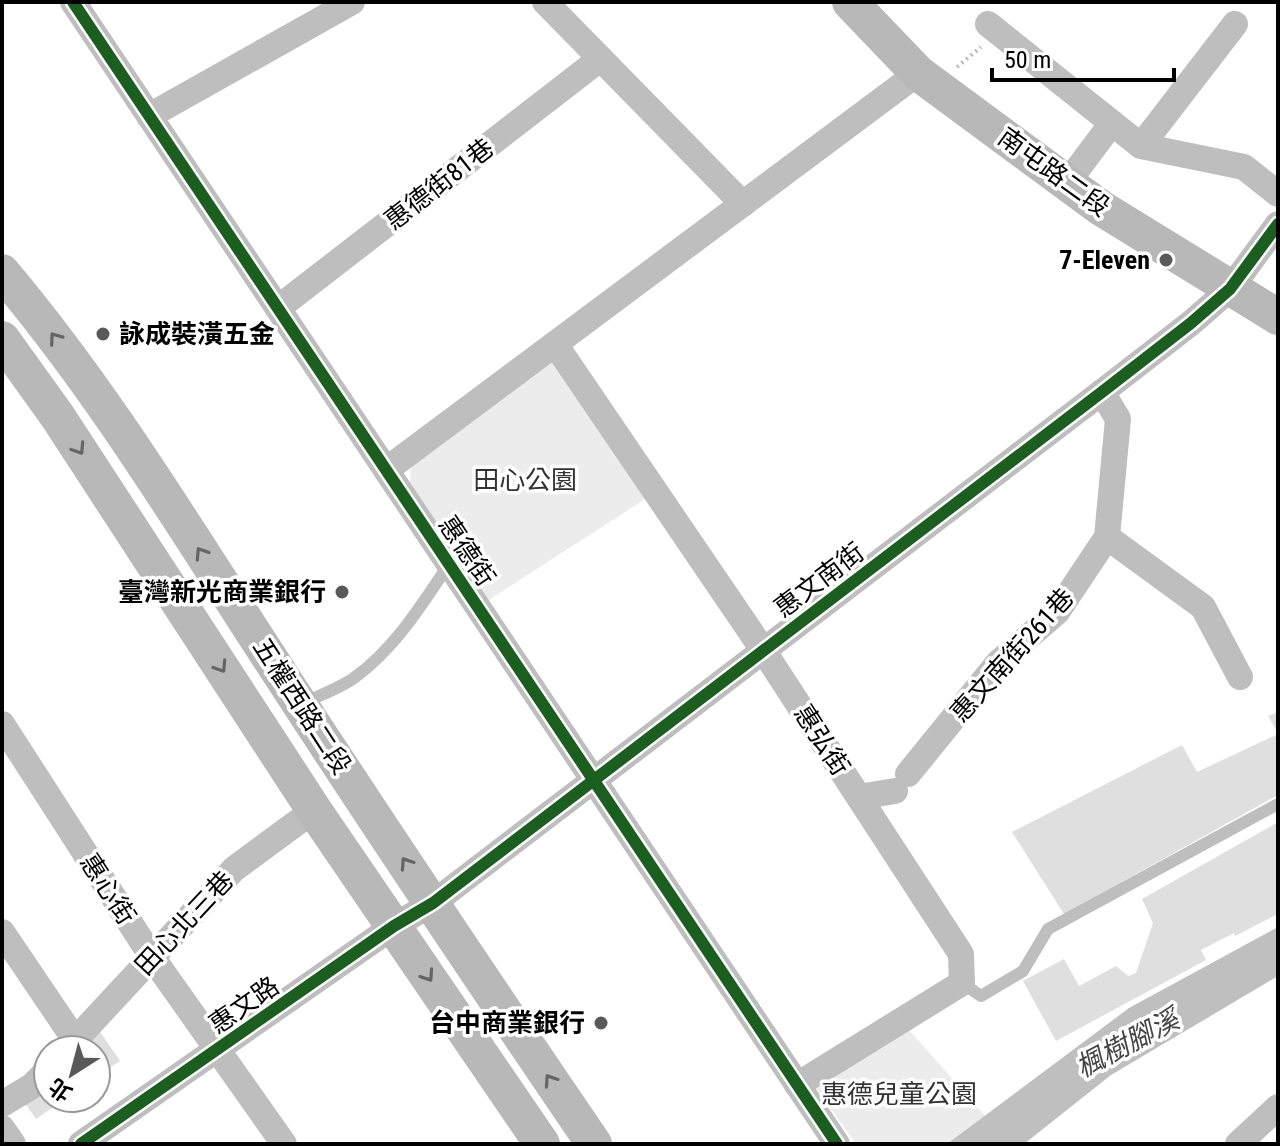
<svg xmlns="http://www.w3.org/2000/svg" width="1280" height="1146" font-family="'Roboto Condensed','Noto Sans TC',sans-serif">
<rect width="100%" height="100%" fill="#fff"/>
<g fill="#ececec">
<polygon points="554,357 650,496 487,601 410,484 411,462"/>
<polygon points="909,1030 990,1121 955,1144 856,1144 816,1088"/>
</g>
<polygon fill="#bfbfbf" points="1278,927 1278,976 1111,1075 1024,1144 947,1144 1129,1008"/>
<g fill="#dfdfdf">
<polygon points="1278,712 1278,733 1268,716"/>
<polygon points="1278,734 1278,795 1064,914 1012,832 1182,745 1197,772"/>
<polygon points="1278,822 1278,914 1235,936 1234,933 1201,950 1206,960 1056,1041 1023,981 1064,959 1079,986 1116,966 1128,976 1136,973 1153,923 1142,899"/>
<polygon points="92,1020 120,1061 96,1077 96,1050 61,1050"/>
<polygon points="48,1062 48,1098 66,1098 36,1119 17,1092"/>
</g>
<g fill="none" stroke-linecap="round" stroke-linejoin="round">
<polyline stroke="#b9b9b9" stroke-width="4" stroke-dasharray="2 4" stroke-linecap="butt" points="957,67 981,47"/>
<g stroke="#bebebe" stroke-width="12">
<path d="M304 703C320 695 340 688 354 678 395 648 421 606 449 564"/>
<polyline points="962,983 981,996 1023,971 1048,929 1278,804"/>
</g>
<g stroke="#bebebe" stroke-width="26">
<polyline points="73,2 837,1144"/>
<polyline points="545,2 743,204"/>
<polyline points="988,24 1112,123"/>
<polyline points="149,116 352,2"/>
<polyline points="1141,146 1235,24"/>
<polyline points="1067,183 1112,123 1141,146 1244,167 1278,194"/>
<polyline points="278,308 600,59"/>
<polyline points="555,344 763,650 961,954 962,983 797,1085"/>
<polyline points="386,470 918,73"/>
<polyline points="1107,537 1203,607 1240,677"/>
<polyline points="2,724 152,957 284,1144"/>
<polyline points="908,774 999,662 1057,612 1107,537 1118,419 1102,392"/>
<polyline points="859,797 895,791"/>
<polyline points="2,932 75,1040"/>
<polyline points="66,1050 234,869 314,810"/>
<polyline points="2,1104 32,1086 48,1070"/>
<polyline points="2,1128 13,1144"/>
<polyline points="81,1144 394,926 433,903 1102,392 1191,323 1230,289 1278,224"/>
<polyline points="1238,1144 1278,1107"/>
</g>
<g stroke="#b8b8b8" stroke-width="36">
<polyline points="850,2 918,73 1101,208 1278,317"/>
<path d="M2 272C104 393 185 528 271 660 377 823 485 984 594 1144"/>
<polyline points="2,339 58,417 314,810 542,1144"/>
</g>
<defs>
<g id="cycleway">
<polyline points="73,2 837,1144"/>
<polyline points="81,1144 394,926 433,903 1102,392 1191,323 1230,289 1278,224"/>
</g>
</defs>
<use href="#cycleway" stroke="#fff" stroke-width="17"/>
<use href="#cycleway" stroke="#1b5e20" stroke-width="12"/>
</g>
<defs><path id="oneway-chevron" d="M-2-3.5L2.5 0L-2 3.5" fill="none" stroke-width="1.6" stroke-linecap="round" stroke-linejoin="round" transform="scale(2)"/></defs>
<g stroke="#656565">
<use href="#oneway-chevron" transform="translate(55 338) rotate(-126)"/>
<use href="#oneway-chevron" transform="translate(79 449) rotate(57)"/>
<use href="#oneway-chevron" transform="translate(201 553) rotate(-123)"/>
<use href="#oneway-chevron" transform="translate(221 667) rotate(57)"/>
<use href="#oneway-chevron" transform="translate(406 863) rotate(-124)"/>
<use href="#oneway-chevron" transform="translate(428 976) rotate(56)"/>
<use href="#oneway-chevron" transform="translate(550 1080) rotate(-124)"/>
</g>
<g fill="#595959" stroke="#fff" stroke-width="3">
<circle cx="1166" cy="260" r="8"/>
<circle cx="103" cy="334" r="8"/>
<circle cx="342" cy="592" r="8"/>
<circle cx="601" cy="1023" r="8"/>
</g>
<g text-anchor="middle" stroke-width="7" stroke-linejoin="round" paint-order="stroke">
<g font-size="26" fill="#000" stroke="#fff">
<text transform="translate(1054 172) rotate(36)" y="9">南屯路二段</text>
<text transform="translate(439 184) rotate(-38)" y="9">惠德街81巷</text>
<text transform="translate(467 551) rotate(56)" y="9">惠德街</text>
<text transform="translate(819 580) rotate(-37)" y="9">惠文南街</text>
<text transform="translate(1012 655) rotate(-48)" y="9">惠文南街261巷</text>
<text transform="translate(302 706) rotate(57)" y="9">五權西路二段</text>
<text transform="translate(822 740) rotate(57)" y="9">惠弘街</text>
<text transform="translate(108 889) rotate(57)" y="9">惠心街</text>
<text transform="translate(184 923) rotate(-47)" y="9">田心北三巷</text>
<text transform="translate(244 1005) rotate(-35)" y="9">惠文路</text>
</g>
<g font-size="26" font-weight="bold" fill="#000" stroke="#fff" text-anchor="end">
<text x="1150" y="269">7-Eleven</text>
<text x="119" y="343" text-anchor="start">詠成裝潢五金</text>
<text x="326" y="601">臺灣新光商業銀行</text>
<text x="585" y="1032">台中商業銀行</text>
</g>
<g font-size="26" fill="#333" stroke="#fff">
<text x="525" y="489">田心公園</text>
<text x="899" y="1103">惠德兒童公園</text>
</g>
<g font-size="28" font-style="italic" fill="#444" stroke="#fff">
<text transform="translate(1127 1043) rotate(-28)" y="10">楓樹腳溪</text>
</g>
</g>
<rect width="1280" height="1146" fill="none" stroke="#000000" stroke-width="8"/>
<g transform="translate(72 1074) rotate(216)"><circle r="38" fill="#ffffff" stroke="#999999" stroke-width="2"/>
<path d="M0-6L14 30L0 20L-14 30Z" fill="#595959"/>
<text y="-12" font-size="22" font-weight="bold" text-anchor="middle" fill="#000000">北</text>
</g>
<path d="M992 68v12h182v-12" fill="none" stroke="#000000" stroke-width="4"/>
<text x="1004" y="68" font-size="24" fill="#000000" stroke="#ffffff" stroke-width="6" paint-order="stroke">50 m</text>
</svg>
